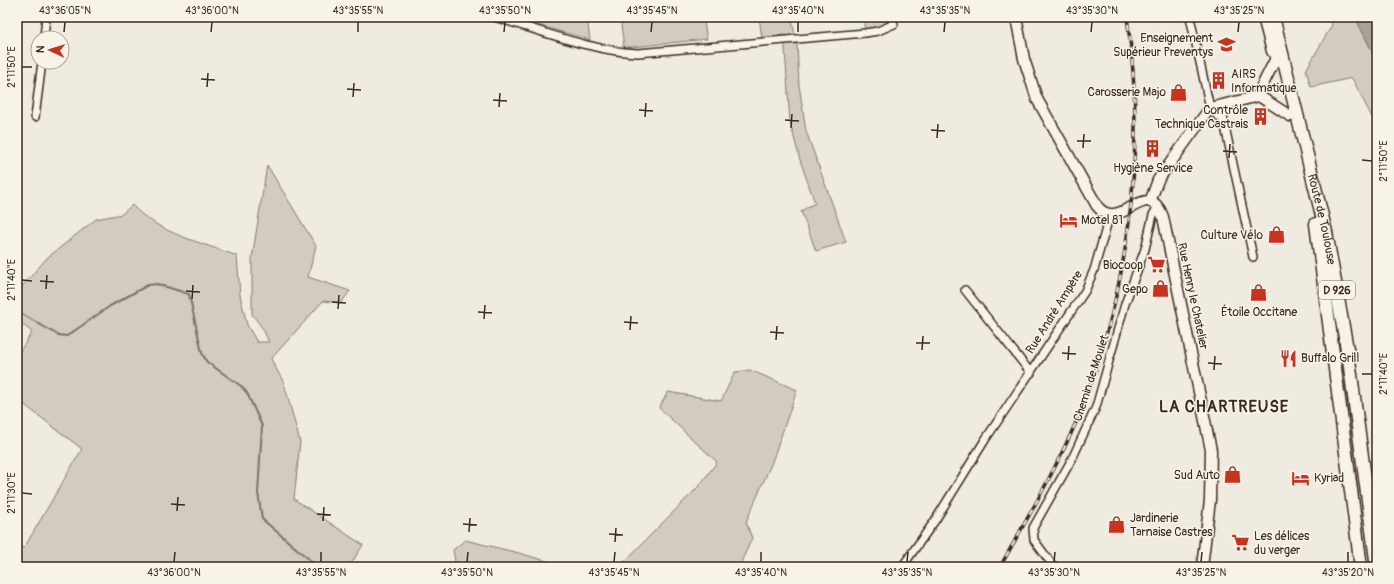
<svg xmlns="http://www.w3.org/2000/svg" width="1394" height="584" font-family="Pangolin,sans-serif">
<rect width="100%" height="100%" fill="#efebe0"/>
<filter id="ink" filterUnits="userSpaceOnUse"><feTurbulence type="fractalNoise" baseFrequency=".025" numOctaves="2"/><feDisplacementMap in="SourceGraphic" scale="8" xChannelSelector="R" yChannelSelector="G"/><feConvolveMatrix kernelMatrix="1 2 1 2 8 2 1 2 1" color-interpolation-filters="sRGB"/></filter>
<g filter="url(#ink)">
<g fill="#d1cbc0" stroke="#867a6f">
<polygon points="510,17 587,17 590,40"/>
<polygon points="620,17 703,17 707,39 633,47 624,47"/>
<polygon points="759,17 791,17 797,44 799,85 806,131 846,242 816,251 801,211 815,203 800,160 790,122 784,35 762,38"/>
<polygon points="862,17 886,17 886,23 880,26 865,29"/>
<polygon points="1328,17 1355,17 1377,61 1377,127 1352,78 1311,87 1306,70 1332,25"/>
<path d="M267 165 316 246 308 277 350 291 341 303 323 301 271 359 284 383 300 442 294 499 363 545 349 567H17V546L24 548 82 449 17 399V356L32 332 17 320V292L47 258 96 219 122 214 132 205C159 234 201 242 237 256L240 295 247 325 257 342H269L263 329 252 314V258Z"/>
<polygon points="750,370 797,390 772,462 746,522 752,538 739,567 615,567 624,562 699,486 717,462 659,408 668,392 721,401 735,372"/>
<polygon points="465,540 519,553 567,567 456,567 453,550"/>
</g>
<polygon fill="#aaa296" stroke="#7e7266" points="1355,17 1377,17 1377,61"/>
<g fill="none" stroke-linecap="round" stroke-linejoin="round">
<polyline stroke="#7e7266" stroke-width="2" points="17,311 58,335 67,336 110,306 148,285 157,284 189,294 202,353 207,362 241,386 247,393 262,426 258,493 262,519 318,567"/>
<defs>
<g id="minor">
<polyline points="1190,17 1210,108 1224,122 1222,105"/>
<path d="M497 18C540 30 594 52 638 53L865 33 878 31 894 24 891 17"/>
<polyline points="44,38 46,17"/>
<polyline points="35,117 42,62"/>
<polyline points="1224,122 1253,257"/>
<polyline points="965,290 1031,373"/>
<polyline points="902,567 936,519 985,440 1085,291 1094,270 1110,214"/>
<polyline points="1054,567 1034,540 1033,528 1072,459 1096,407 1125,304 1145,249 1153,215 1158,206"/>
</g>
<g id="secondary">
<path d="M1016 17 1024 59 1037 99 1097 206C1120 235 1148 174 1163 217L1211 450 1210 500 1202 567"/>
<polyline points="1259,96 1261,88 1275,60"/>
<polyline points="1259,96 1290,116"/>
<polyline points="1150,202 1158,180 1210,108 1259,96"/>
</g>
<g id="primary">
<polyline points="1264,17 1273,51"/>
<path id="s1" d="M1273 17 1326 232 1349 360 1377 567"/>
<polyline points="1316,224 1361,567"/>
</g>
</defs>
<use href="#minor" stroke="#3b2a1e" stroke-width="10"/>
<use href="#secondary" stroke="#3b2a1e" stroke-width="13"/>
<use href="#primary" stroke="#3b2a1e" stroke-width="15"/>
<use href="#minor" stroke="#f7f3e8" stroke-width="7"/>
<use href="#secondary" stroke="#f7f3e8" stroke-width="10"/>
<use href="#primary" stroke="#f7f3e8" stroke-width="12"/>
<defs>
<path id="rail" d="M1000 567C1027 519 1055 471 1077 420 1129 293 1147 153 1127 17"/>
</defs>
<use href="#rail" stroke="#3b2a1e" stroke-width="3.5"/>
<use href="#rail" stroke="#f7f3e8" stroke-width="2" stroke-dasharray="6" stroke-linecap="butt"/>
</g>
</g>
<path fill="none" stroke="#3b2a1e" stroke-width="1.5" d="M64 32 65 22M211 32 212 22M358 32V22M504 32 505 22M651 32 652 22M798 32V22M944 32 945 22M1091 32 1092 22M1238 32 1239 22M22 67H32M201 79 215 80M207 87 208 73M347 89 361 90M353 97 354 83M493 100 507 101M499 107 500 93M639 110 653 111M645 117 646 103M785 120 799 121M791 128 792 114M931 130 945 131M937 138 938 124M1077 141H1091M1083 148 1084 134M1223 151 1237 152M1229 158 1230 144M1362 160 1372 161M22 280 32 281M40 281 54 282M46 289 47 275M186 291 200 292M192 299 193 285M332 302 346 303M338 309 339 295M478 312 492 313M484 319 485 305M624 322 638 323M630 330 631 316M770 332 784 333M776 340 777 326M916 343H930M922 350 923 336M1062 353 1076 354M1068 360 1069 346M1208 363 1222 364M1214 370 1215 356M1362 374H1372M22 493 32 494M171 504 185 505M177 511 178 497M317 514 331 515M323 521 324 507M463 524 477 525M469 532 470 518M609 534 623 535M615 542 616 528M174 562 175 552M321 562V552M467 562 468 552M614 562 615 552M761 562V552M907 562 908 552M1054 562 1055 552M1201 562 1202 552M1348 562V552"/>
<defs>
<symbol id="school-bare" viewBox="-9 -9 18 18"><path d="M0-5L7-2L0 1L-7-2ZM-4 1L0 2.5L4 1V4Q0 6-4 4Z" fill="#c8321e" stroke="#f7f3e8" stroke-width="2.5" paint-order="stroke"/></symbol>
<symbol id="building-bare" viewBox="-9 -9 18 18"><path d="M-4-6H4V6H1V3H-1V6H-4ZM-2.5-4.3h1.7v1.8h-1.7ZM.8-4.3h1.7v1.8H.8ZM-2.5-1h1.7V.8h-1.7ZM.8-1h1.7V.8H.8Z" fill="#c8321e" stroke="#f7f3e8" stroke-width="2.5" paint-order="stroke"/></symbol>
<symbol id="shop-bare" viewBox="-9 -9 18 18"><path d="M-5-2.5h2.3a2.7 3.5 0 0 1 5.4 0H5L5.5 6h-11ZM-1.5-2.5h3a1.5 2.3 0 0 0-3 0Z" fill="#c8321e" stroke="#f7f3e8" stroke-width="2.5" paint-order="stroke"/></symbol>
<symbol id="hotel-bare" viewBox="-9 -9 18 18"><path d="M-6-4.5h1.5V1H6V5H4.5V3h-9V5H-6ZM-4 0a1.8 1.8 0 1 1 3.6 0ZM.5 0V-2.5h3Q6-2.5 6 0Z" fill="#c8321e" stroke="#f7f3e8" stroke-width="2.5" paint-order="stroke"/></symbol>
<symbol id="supermarket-bare" viewBox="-9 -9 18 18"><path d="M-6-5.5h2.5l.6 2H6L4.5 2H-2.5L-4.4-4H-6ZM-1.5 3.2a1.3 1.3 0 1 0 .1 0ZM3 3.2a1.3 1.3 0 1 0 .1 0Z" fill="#c8321e" stroke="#f7f3e8" stroke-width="2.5" paint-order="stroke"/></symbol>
<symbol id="restaurant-bare" viewBox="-9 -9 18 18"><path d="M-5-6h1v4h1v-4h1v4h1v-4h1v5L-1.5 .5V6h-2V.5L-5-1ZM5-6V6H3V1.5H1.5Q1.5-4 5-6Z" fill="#c8321e" stroke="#f7f3e8" stroke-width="2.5" paint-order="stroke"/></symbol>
</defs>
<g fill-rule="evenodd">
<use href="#school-bare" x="1214" y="32" width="25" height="25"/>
<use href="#building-bare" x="1206" y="68" width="25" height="25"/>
<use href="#shop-bare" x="1166" y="80" width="25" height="25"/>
<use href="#building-bare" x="1248" y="104" width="25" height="25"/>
<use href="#building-bare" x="1140" y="136" width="25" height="25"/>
<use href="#hotel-bare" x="1056" y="208" width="25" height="25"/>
<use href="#shop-bare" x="1264" y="222" width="25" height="25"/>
<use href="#supermarket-bare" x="1144" y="252" width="25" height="25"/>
<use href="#shop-bare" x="1148" y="276" width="25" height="25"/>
<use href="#shop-bare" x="1246" y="280" width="25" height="25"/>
<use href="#restaurant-bare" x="1276" y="346" width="25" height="25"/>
<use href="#shop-bare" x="1220" y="462" width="25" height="25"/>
<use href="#hotel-bare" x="1288" y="466" width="25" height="25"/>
<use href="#shop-bare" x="1104" y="512" width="25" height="25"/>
<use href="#supermarket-bare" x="1228" y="530" width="25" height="25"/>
</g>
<g text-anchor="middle" stroke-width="3" stroke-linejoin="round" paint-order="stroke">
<rect fill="#f7f3e8" stroke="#73665b" stroke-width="1" x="1319" y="281" width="36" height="18" rx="3"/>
<g font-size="11" font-weight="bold" fill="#3b2a1e">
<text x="1337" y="294">D 926</text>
</g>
<g font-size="12" fill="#3b2a1e" stroke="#f7f3e8" text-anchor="end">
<text x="1213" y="42">Enseignement<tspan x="1213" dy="14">Supérieur Preventys</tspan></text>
<text x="1231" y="78" text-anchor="start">AIRS<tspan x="1231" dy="14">Informatique</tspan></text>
<text x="1166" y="96">Carosserie Majo</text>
<text x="1248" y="114">Contrôle<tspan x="1248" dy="14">Technique Castrais</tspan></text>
<text x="1153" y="172" text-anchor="middle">Hygiène Service</text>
<text x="1081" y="224" text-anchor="start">Motel 81</text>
<text x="1263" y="239">Culture Vélo</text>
<text x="1143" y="269">Biocoop</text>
<text x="1148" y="293">Gepo</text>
<text x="1259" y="316" text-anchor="middle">Étoile Occitane</text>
<text x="1301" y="362" text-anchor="start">Buffalo Grill</text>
<text x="1220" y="479">Sud Auto</text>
<text x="1314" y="482" text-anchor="start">Kyriad</text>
<text x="1130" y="522" text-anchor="start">Jardinerie<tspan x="1130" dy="14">Tarnaise Castres</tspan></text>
<text x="1254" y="540" text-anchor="start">Les délices<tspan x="1254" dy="14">du verger</tspan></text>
</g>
<g font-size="12" fill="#3b2a1e" stroke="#f7f3e8">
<text dy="4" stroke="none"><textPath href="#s1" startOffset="208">Route de Toulouse</textPath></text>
<text transform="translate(1193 296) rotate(78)" y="4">Rue Henry le Chatelier</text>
<text transform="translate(1054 312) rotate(-58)" y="4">Rue André Ampère</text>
<text transform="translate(1091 378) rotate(-72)" y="4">Chemin de Moulet</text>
</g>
<g font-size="16" font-weight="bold" letter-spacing="1" fill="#3b2a1e" stroke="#f7f3e8">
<text x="1224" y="412">LA CHARTREUSE</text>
</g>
</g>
<rect width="1394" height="584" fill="none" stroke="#f7f3e8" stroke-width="44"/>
<g transform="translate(50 50) rotate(274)"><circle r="19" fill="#f7f3e8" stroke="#aca397"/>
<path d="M0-3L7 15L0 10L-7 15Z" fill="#c8321e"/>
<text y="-6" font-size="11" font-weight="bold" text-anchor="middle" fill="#3b2a1e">N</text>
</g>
<rect x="22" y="22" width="1350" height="540" fill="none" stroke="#3b2a1e" stroke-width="1.5"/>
<g font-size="10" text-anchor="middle" fill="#3b2a1e">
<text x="65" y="14">43°36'05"N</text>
<text x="212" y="14">43°36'00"N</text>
<text x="358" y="14">43°35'55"N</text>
<text x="505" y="14">43°35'50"N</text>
<text x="652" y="14">43°35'45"N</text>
<text x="798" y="14">43°35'40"N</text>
<text x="945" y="14">43°35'35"N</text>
<text x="1092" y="14">43°35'30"N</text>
<text x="1239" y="14">43°35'25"N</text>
<text transform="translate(11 67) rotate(-90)" y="4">2°11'50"E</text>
<text transform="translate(1383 161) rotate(-90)" y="4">2°11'50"E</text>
<text transform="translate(11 280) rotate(-90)" y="4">2°11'40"E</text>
<text transform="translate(1383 374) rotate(-90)" y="4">2°11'40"E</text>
<text transform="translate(11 493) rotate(-90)" y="4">2°11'30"E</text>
<text x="174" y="576">43°36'00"N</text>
<text x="321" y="576">43°35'55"N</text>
<text x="467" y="576">43°35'50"N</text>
<text x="614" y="576">43°35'45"N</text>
<text x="761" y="576">43°35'40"N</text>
<text x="907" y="576">43°35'35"N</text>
<text x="1054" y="576">43°35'30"N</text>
<text x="1201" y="576">43°35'25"N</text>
<text x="1348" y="576">43°35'20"N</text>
</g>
</svg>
